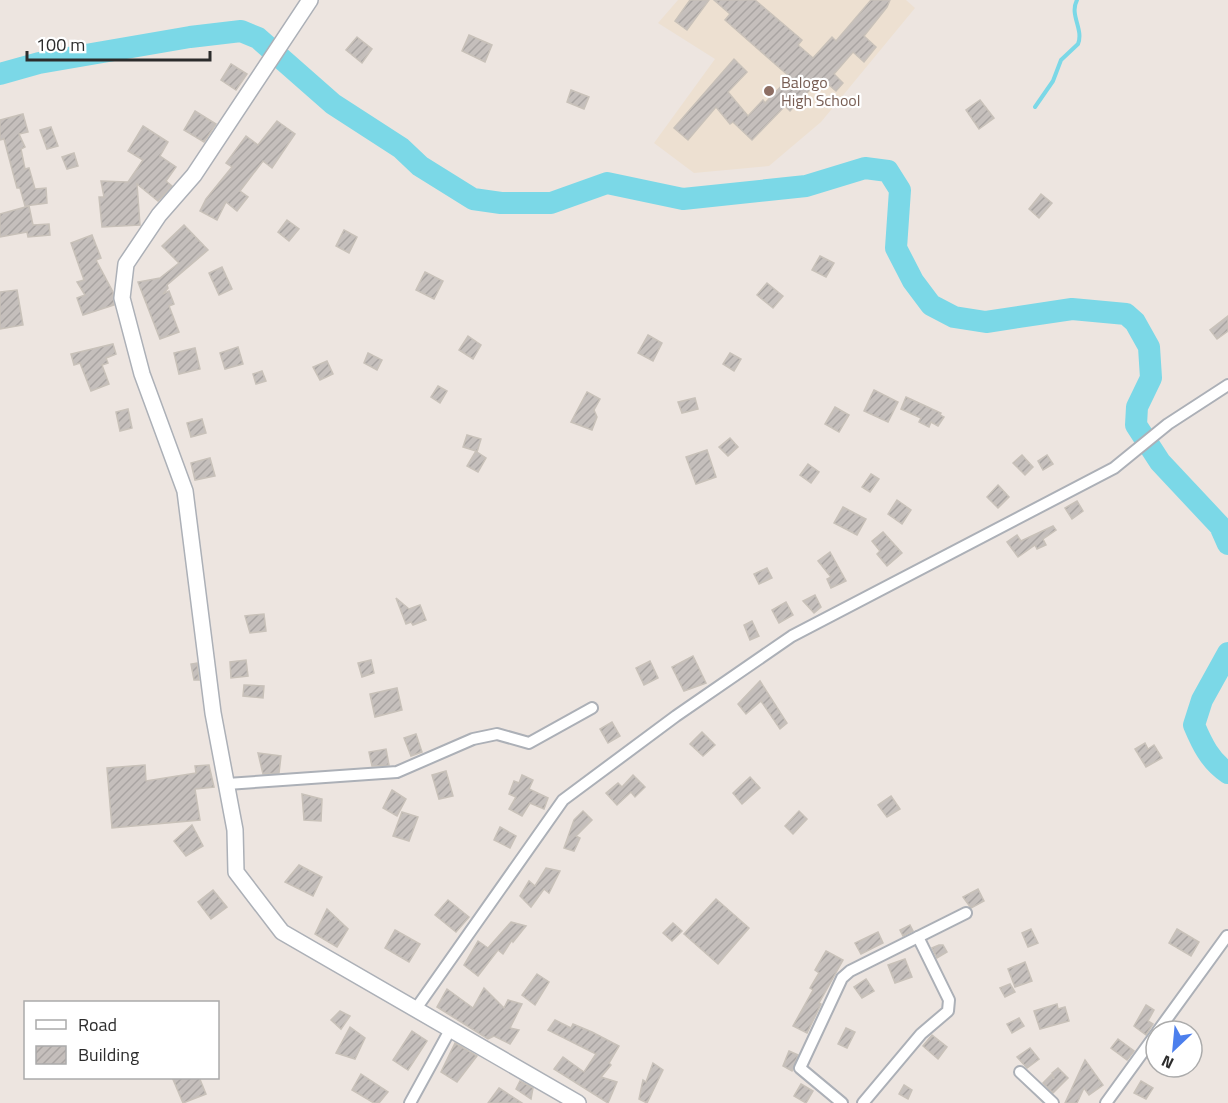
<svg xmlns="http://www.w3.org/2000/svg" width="1228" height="1103" font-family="'Titillium Web',sans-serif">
<defs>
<pattern id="building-hatch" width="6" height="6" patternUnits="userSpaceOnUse" patternTransform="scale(1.5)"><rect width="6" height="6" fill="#c5bfbc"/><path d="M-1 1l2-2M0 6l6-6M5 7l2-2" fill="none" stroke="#a9a4a2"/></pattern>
</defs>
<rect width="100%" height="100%" fill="#ede5e0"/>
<polygon fill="#ede0d1" points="678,0 906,0 915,8 821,122 769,166 694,173 654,143 715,59 658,23"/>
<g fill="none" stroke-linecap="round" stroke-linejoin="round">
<path stroke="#7bd8e7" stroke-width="4" d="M1035 107 1053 81 1061 60 1078 44C1084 29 1069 15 1077 0"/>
<g stroke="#7bd8e7" stroke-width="22">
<polyline points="0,74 39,63 190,37 241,31 258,38 333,104 401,148 420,166 473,199 501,203 551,203 607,183 683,199 806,186 865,168 888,171 900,190 896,248 913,281 931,305 954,317 986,322 1072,309 1126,314 1135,322 1149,347 1151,378 1137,407 1136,425 1160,462 1220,526 1228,544"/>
<path d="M1228 653 1202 700 1194 725C1202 744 1210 761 1228 773"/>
</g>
</g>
<g fill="url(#building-hatch)" stroke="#c8c1b9" stroke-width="1.5">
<polygon points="690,0 709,0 687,30 675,21"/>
<polygon points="714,0 755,0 802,40 798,45 813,58 832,37 836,41 871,0 890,0 887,7 864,36 876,47 864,62 853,52 834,74 843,83 836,91 821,78 790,111 785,106 752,140 733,122 730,124 716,107 688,140 674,128 734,59 747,72 728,92 748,116 763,100 765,103 790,77 725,20 730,14"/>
<polygon points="469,35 492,45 485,62 462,51"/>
<polygon points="357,37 372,49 362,63 346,50"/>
<polygon points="231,64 247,74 236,90 221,80"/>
<polygon points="571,90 589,97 584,109 567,102"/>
<polygon points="980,100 994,118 979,129 966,110"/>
<polygon points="195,111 216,124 204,142 184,130"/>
<polygon points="23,114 28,132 19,134 25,147 21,149 25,169 29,168 35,189 46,188 47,203 25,206 20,188 17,188 4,139 0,140 0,120"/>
<polygon points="277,121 295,134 272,168 263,161 240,191 248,197 237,211 226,202 217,220 200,211 206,199 232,167 226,163 246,136 258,145"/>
<polygon points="143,126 168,142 160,156 176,167 166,181 172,186 158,201 137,184 140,225 102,227 99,197 104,197 101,181 128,182 143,160 128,151"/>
<polygon points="51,127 58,146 47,149 40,130"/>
<polygon points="74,153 78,166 67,169 62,157"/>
<polygon points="1041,194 1052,203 1039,218 1029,209"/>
<polygon points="29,206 33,225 49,224 50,235 28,237 27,232 0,237 0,214"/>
<polygon points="287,220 299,229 289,241 278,232"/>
<polygon points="184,225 208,250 167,285 168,288 163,294 169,291 174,304 169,306 179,332 160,339 138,282 160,278 179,263 162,246"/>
<polygon points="344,230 357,237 349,253 336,246"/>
<polygon points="92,235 101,258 96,260 113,292 114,305 83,315 77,298 85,295 77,282 84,280 71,243"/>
<polygon points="820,256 834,263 826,277 812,270"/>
<polygon points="222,267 232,289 219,295 209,273"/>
<polygon points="425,272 443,281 434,299 416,290"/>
<polygon points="767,283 783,296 773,308 757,295"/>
<polygon points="17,290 23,325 0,329 0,292"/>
<polygon points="1228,316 1228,331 1217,339 1210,330"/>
<polygon points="648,335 662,343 653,361 638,353"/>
<polygon points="468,336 481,345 473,359 459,350"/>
<polygon points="113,344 116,354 106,358 108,363 102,365 109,384 91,391 80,363 74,365 71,354"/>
<polygon points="238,347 243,364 225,369 220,353"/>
<polygon points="195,348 200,369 179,374 174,353"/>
<polygon points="368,353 382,360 377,370 364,363"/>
<polygon points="730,353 741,359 734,371 723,364"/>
<polygon points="327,361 333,374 320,380 313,367"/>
<polygon points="262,371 266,381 256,384 253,374"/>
<polygon points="438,386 447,391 440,403 431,397"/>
<polygon points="874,390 898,402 888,422 864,411"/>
<polygon points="587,392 600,399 594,410 597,417 592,430 571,422"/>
<polygon points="906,397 941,413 940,415 944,417 938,426 931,422 929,427 919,422 921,418 901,409"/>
<polygon points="695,398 698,409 682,413 678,402"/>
<polygon points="835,407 849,415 839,432 825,424"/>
<polygon points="128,409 132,428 120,431 116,412"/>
<polygon points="202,419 206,433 191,437 187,423"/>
<polygon points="467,435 481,439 477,452 486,458 478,472 467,466 476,451 463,447"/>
<polygon points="730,438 738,447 728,456 719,447"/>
<polygon points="707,450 716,477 696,484 686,457"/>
<polygon points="1022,455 1033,467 1025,475 1013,463"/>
<polygon points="1047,455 1053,464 1043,470 1038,461"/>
<polygon points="210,458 215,476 195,480 191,463"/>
<polygon points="808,464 819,472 811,483 800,475"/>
<polygon points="871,474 879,479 870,492 862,487"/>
<polygon points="998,485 1009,497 998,508 987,497"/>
<polygon points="897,500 911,510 902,524 888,514"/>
<polygon points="1077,501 1083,511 1072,519 1065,508"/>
<polygon points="843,507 866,519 857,535 834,523"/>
<polygon points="1053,526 1056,530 1043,539 1046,545 1037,549 1035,545 1018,557 1007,542 1017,535 1021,541"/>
<polygon points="883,532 902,553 887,566 877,554 880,551 872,541"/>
<polygon points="830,552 846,581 831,588 827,579 831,577 818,561"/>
<polygon points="767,568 772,578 759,584 754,574"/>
<polygon points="815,595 821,607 814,613 803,601"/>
<polygon points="396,598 409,609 420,605 426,620 413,625 411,622 406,624"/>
<polygon points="786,602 793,615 779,623 772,610"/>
<polygon points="264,614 266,631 250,633 245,616"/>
<polygon points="752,621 759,636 750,640 744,625"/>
<polygon points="693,656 706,683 684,691 672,667"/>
<polygon points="246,660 248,676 231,678 230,662"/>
<polygon points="371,660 374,673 362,677 358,663"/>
<polygon points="650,661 658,678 644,685 636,668"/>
<polygon points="197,663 199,680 194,680 191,664"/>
<polygon points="760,681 787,723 780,729 761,701 746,714 738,704"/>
<polygon points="244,685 264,686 263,698 243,696"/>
<polygon points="397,688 402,710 375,717 370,694"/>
<polygon points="612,722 620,736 608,743 600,729"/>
<polygon points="702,732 715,745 703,756 690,744"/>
<polygon points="416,734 422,752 411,756 404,738"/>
<polygon points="1145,743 1148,749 1154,745 1162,758 1146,767 1135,749"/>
<polygon points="386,749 389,765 372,766 369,752"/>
<polygon points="258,753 281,756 279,773 263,774"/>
<polygon points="145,765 146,781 196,773 195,766 209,765 214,787 195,789 200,820 112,828 107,768"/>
<polygon points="446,771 453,796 439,799 432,775"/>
<polygon points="522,775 533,780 529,789 548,798 544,809 530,803 522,816 509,809 516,797 509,794 514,781 519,783"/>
<polygon points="633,775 645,787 635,797 631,792 617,805 606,793 618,783 622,787"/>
<polygon points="750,777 760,788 742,804 733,793"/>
<polygon points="392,790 406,799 397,816 383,808"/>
<polygon points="302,794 322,799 321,821 304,820"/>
<polygon points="891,796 900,809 887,817 878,805"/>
<polygon points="583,811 592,820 576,836 580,838 574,851 564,848 574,820"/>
<polygon points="799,811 807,819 793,834 785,826"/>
<polygon points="402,812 418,817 409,841 393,836"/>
<polygon points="192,825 203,846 186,856 174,841"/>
<polygon points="500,827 516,836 510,848 494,840"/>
<polygon points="299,865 322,877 313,896 285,882"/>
<polygon points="546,868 560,871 549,893 544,889 531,907 520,896 529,881 535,886"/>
<polygon points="978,889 984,901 971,908 963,897"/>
<polygon points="213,890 227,907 211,919 198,902"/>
<polygon points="716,899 749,928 718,964 684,934"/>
<polygon points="448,900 469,917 456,932 435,915"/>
<polygon points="327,909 348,929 337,947 315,934"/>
<polygon points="511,922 526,926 513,942 512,940 503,954 498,950 478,976 464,965 478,941 488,948"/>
<polygon points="673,923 682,931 672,941 663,933"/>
<polygon points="910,925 913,931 903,936 900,930"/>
<polygon points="1031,929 1038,943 1028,947 1022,933"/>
<polygon points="1177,929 1199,942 1191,956 1169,943"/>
<polygon points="395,930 420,944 409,962 385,948"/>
<polygon points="878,932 883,943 861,954 855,943"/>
<polygon points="939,945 943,945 947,952 937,958 932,948"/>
<polygon points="826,951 843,960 819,1003 821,1004 807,1033 793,1026 813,990 810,988 819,973 815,970"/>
<polygon points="905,959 912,977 895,983 888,965"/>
<polygon points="1025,962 1032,981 1015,987 1008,969"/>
<polygon points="537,974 549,982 535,1005 522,995"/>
<polygon points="866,979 874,991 862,998 854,987"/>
<polygon points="1010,984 1015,992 1005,997 1000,988"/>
<polygon points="484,988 504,1008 508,1000 522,1004 510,1028 519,1030 510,1044 494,1036 488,1039 437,1007 447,989 473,1008"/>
<polygon points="1057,1004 1058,1009 1065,1007 1069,1021 1040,1029 1034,1011"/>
<polygon points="1146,1005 1154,1010 1148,1021 1153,1024 1146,1035 1134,1026"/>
<polygon points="340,1011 350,1016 341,1029 331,1020"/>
<polygon points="1019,1018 1024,1026 1012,1033 1007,1024"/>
<polygon points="555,1020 571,1028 573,1024 592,1032 619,1046 609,1063 611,1065 601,1077 617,1082 608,1103 554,1069 563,1057 584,1072 596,1054 548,1030"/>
<polygon points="350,1027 365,1038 355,1059 336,1053"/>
<polygon points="846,1028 855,1032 847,1048 838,1044"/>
<polygon points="412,1031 427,1041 408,1070 393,1060"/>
<polygon points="932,1035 947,1047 938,1059 923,1046"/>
<polygon points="1118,1039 1134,1051 1127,1060 1111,1048"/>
<polygon points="455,1043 477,1056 457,1082 441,1072"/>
<polygon points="1030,1048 1039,1059 1027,1068 1017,1057"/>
<polygon points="789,1051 798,1055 792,1071 783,1066"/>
<polygon points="1085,1060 1103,1085 1089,1095 1084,1088 1077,1103 1065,1103"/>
<polygon points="653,1063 663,1070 647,1103 639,1099 643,1080 646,1082"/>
<polygon points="1058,1068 1068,1078 1053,1093 1043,1083 1051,1075 1054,1079 1052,1073"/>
<polygon points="361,1074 388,1092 379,1103 374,1103 352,1090"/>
<polygon points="172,1077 199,1077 206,1094 183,1103"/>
<polygon points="520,1081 533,1088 531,1099 516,1089"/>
<polygon points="1141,1081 1153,1088 1146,1099 1134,1093"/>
<polygon points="801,1084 813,1091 806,1103 794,1096"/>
<polygon points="904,1085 912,1090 908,1099 899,1094"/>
<polygon points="499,1088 522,1103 488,1103"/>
</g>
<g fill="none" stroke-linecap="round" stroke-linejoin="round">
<defs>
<g id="minor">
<polyline points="227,784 397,772 473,739 497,734 529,743 592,708"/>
<polyline points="415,1010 563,800 676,716 792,636 1114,468 1168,424 1228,385"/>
<polyline points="1158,1031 1227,936"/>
<polyline points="1020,1072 1053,1103"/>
<polyline points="410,1103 450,1030"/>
<polyline points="842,1103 800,1068 842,978 850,971 966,913"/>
<polyline points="863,1103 921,1034 948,1011 949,1000 918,937"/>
<polyline points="1106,1103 1156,1034"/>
</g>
<polyline id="secondary" points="310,0 194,175 159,215 126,264 122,298 142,374 185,491 213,713 235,830 236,872 282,932 578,1103"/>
</defs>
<use href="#minor" stroke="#acb0b7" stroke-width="14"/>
<use href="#secondary" stroke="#acb0b7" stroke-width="18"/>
<use href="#minor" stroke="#fff" stroke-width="10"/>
<use href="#secondary" stroke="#fff" stroke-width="15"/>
</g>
<circle fill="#8d6e63" stroke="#fff" stroke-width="2" cx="769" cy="91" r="6"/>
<g text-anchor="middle" stroke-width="4.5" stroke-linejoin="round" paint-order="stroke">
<g font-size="16" fill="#785e54" stroke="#fff" text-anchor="start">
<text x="781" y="88">Balogo<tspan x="781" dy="18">High School</tspan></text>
</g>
</g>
<rect x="24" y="1001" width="195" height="78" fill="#ffffff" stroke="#ababab" stroke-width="1.5"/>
<rect x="36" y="1020" width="30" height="9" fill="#ffffff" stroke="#ababab" stroke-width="1.5"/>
<text x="78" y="1031" font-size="18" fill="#2c2c2c">Road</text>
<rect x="36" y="1046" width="30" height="18" fill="url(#building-hatch)" stroke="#ababab" stroke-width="1.5"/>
<text x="78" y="1061" font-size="18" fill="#2c2c2c">Building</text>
<g transform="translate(1174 1049) rotate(206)"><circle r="28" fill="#ffffff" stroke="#ababab" stroke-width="1.5"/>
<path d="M0-4.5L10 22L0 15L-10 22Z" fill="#4c7fed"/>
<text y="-9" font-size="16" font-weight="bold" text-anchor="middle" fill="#2c2c2c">N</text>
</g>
<path d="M27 51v9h183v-9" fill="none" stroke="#2c2c2c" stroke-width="3"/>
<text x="36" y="51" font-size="18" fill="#2c2c2c" stroke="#ffffff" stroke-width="4.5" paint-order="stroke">100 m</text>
</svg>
